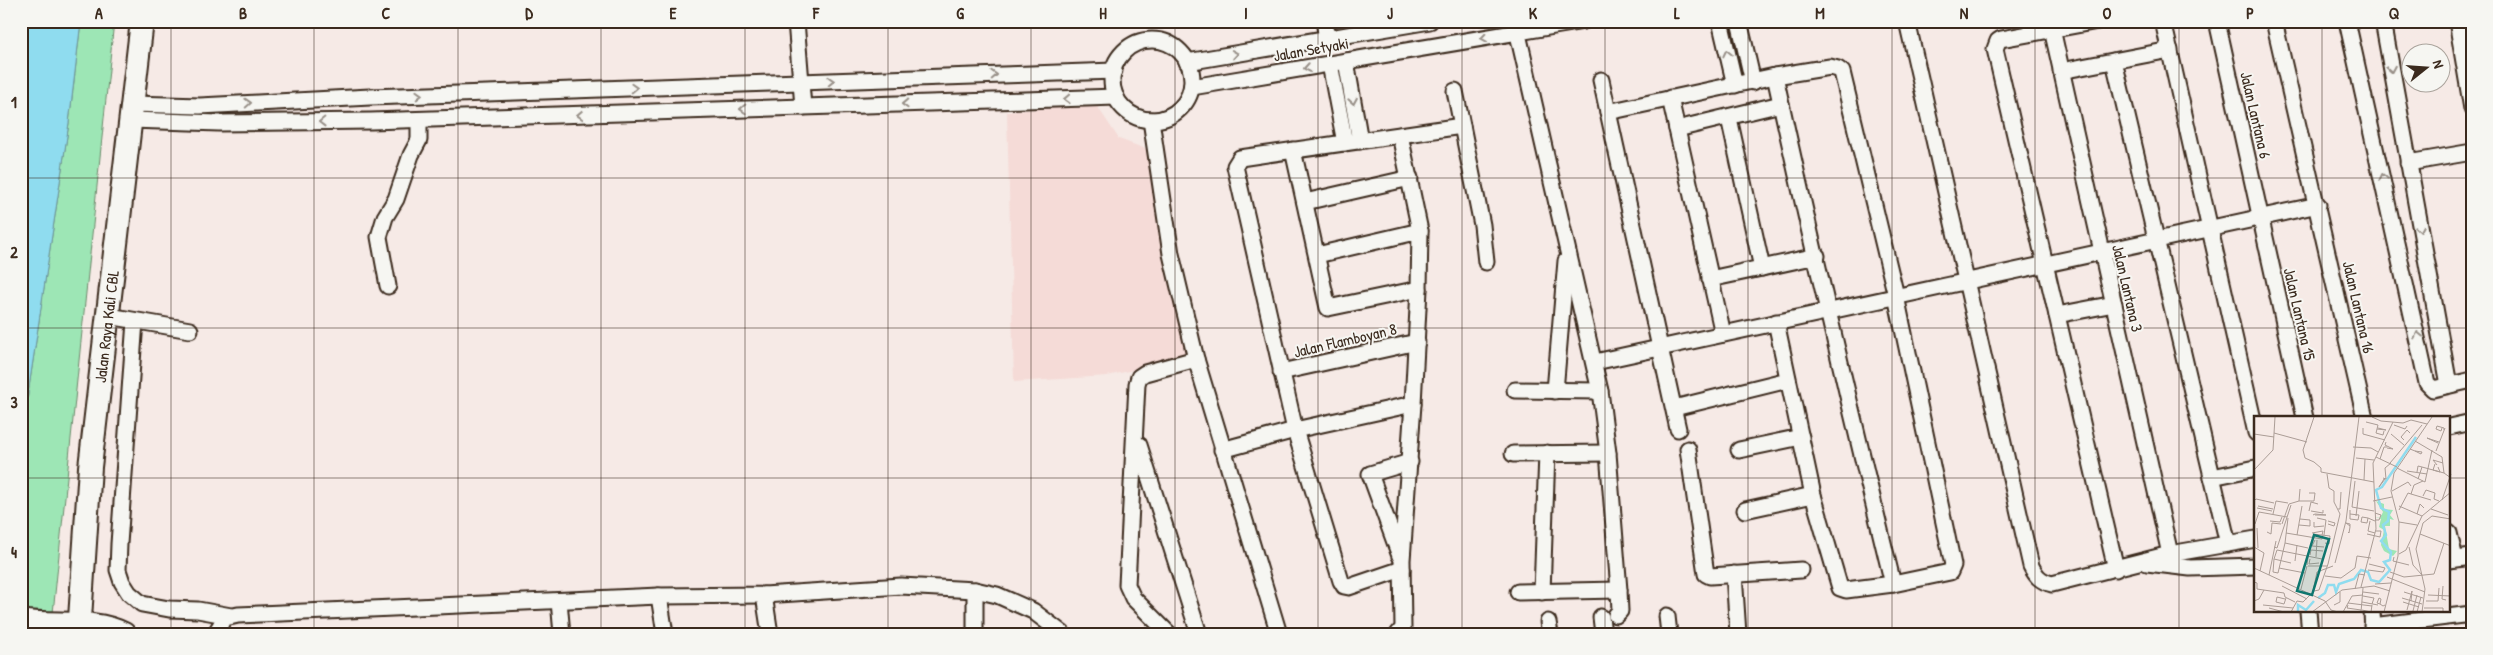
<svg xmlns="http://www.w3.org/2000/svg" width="2493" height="655" font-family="'Patrick Hand',sans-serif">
<rect width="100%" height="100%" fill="#f6eae6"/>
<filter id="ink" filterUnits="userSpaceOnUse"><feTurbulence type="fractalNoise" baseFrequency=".02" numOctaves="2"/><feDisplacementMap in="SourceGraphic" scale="10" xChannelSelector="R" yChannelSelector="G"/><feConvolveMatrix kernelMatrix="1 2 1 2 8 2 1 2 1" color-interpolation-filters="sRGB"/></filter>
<g filter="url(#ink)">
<polygon fill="#f5dbd7" points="1095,103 1119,139 1146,149 1194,356 1107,376 1014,382 1007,112"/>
<polygon fill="#9de6b5" stroke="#6c886a" points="81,21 114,21 53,613 21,621 21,440 69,123"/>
<polygon fill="#8fdcef" stroke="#6d959b" points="23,21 81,21 69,123 21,440"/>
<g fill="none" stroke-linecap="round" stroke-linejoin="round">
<defs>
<g id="street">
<polyline points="796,21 803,107"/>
<polyline points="1324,21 1327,39"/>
<polyline points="1515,21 1600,391 1608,453 1619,590 1620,611 1616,615"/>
<polyline points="1720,21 1735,85"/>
<polyline points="1739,21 1753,82"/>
<path d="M1907 21 2031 566C2036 576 2040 581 2052 584L2170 554 2256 539"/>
<polyline points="2098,21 2001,39 1998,41 1995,49 2116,569"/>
<polyline points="2163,21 2256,433"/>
<polyline points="2217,21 2305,418"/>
<polyline points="2274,21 2365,418"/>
<polyline points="2347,21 2427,383 2433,389 2472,380"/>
<polyline points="2383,21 2449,385"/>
<polyline points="2457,21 2472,109"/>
<polyline points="2052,29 2170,554"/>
<circle cx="1152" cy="80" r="40"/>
<polyline points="1346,61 1360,141"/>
<polyline points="2114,61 2228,544"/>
<polyline points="1187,62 1430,21"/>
<polyline points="1330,64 1345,143"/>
<polyline points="2061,71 2170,50"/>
<path d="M1775 76C1812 246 1852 415 1893 584"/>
<polyline points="1601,80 1678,429"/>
<polyline points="1192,87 1584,21"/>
<polyline points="1455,91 1482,225 1486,262"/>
<polyline points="1670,98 1723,334"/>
<polyline points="133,104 200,106 370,97 1114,71"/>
<polyline points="1608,112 1775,76 1830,67 1838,69 1842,72 1896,296 1953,565 1950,572 1893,584 1846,590 1840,588 1813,495 1776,322"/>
<polyline points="1729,118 1762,268"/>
<polyline points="131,120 219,123 371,121 1116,97"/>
<polyline points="1151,120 1171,254 1196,359 1279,634"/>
<polyline points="1677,129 1781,104"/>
<polyline points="1293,150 1328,308 1419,289"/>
<polyline points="2408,163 2472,152"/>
<polyline points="1305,202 1410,178"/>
<polyline points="1317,255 1420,231"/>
<polyline points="1710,279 1817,256"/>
<polyline points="388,286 379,237 385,217 396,199 411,155 419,140 419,120"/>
<polyline points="2057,315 2114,304"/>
<polyline points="109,316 190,330"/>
<polyline points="135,321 119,544 118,570 122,582 129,593 142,604 169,609 198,610 231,616"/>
<polyline points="1595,362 2318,205"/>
<polyline points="1281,372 1417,342"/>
<polyline points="1515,390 1600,391"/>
<polyline points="1555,391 1566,261"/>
<polyline points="1674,408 1788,380"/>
<polyline points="2449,427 2472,422"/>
<polyline points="1139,445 1199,634"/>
<polyline points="1688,449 1706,574 1710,576 1801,570"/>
<polyline points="1222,450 1295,430 1413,404"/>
<polyline points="1739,450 1801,437"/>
<polyline points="1513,454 1608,453"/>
<polyline points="2212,477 2256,468"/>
<polyline points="1745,510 1813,495"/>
<polyline points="2449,533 2455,559"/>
<polyline points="1400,556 1370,474 1410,462"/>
<polyline points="2449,560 2472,557"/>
<polyline points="2147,563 2190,568 2256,566"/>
<polyline points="1402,569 1349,587 1344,586 1341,581 1295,430 1235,166 1240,158 1462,126"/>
<polyline points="1734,574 1738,634"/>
<polyline points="975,590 975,634"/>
<polyline points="1518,592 1619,590"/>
<polyline points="1542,592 1547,453"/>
<polyline points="764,595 770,634"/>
<polyline points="659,596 665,634"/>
<polyline points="559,601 562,634"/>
<polyline points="2308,611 2310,634"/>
<polyline points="2372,611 2373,634"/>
<polyline points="1667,616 1669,634"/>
<polyline points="1601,617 1603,634"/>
<polyline points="1548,622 1550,634"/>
<polyline points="2372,626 2472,614"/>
<polyline points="215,634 225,618 238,615 659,596 764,595 901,586 975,590 997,595 1033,611 1063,634"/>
<polyline points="1169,634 1133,598 1127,585 1137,384 1139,377 1145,373 1196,359"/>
<polyline points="1398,634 1403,628 1402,560 1413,404 1419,289 1420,231 1400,135"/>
</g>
<g id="secondary">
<path d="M21 621C55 627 93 618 124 634"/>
<path id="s1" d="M79 634 90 467 142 21"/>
</g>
</defs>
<use href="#street" stroke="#3b2a1e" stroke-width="19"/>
<use href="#secondary" stroke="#3b2a1e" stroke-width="26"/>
<use href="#street" stroke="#f6f6f2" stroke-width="15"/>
<use href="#secondary" stroke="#f6f6f2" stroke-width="22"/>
</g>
<defs><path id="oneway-chevron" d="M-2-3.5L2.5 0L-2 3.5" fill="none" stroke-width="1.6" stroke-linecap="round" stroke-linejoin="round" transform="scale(1.25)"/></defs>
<g stroke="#989088">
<use href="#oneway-chevron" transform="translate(1484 38) rotate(171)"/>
<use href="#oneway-chevron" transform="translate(1727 53) rotate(-103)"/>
<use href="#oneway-chevron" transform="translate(1235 54) rotate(-9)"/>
<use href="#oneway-chevron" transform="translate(1307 68) rotate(170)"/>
<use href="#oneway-chevron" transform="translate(2391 69) rotate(80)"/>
<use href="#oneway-chevron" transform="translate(994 75) rotate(-2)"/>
<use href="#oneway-chevron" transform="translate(831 81) rotate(-2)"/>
<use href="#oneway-chevron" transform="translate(634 88) rotate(-2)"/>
<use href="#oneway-chevron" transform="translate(419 95) rotate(-2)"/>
<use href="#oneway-chevron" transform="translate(1067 99) rotate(178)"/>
<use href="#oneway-chevron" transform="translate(1353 101) rotate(80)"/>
<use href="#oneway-chevron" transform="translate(248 103) rotate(-3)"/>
<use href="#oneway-chevron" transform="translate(905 104) rotate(178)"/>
<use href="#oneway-chevron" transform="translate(743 109) rotate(178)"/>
<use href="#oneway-chevron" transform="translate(580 115) rotate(178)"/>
<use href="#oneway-chevron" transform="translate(322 122) rotate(179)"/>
<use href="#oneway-chevron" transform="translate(2383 177) rotate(-103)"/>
<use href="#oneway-chevron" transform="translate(2420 229) rotate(80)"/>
<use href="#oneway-chevron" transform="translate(2418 335) rotate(-102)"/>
</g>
</g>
<path fill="none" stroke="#3b2a1e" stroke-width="1" stroke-opacity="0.55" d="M171 21V634M314 21V634M458 21V634M601 21V634M745 21V634M888 21V634M1031 21V634M1175 21V634M1318 21V634M1462 21V634M1605 21V634M1748 21V634M1892 21V634M2035 21V634M2179 21V634M2322 21V418M21 178H2472M21 328H2472M21 478H2256M2449 478H2472M2322 611V634"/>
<g text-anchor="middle" stroke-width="4" stroke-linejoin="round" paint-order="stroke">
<g font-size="16" fill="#3b2a1e" stroke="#f6f6f2">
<text transform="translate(1311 49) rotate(-10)" y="6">Jalan Setyaki</text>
<text transform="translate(2256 115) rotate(77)" y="6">Jalan Lantana 6</text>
<text transform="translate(2128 288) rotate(77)" y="6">Jalan Lantana 3</text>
<text transform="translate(2359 307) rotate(77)" y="6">Jalan Lantana 16</text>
<text transform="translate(2300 314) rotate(77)" y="6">Jalan Lantana 15</text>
<text dy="6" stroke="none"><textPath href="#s1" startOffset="309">Jalan Raya Kali CBL</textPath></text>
<text transform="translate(1345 340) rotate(-13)" y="6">Jalan Flamboyan 8</text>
</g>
</g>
<g transform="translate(2254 416)">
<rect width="196" height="196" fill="#f6eae6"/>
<path d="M122 85 130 88V93L139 94 136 99 140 104 136 103V110H131L135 133 143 135 139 140 130 135 127 129 130 114 125 111 127 103 121 101 126 102 129 96Z" fill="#9de6b5"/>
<path fill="none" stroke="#8fdcef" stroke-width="2.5" d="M64 182 71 177 74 169H80L82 176 85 168 100 163 107 154 114 156 117 164 125 166 136 154 130 146 136 144 137 136 127 125 132 119 129 109 134 105 135 96 127 92 122 74 128 71 162 21M44 196V189L52 194 60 185"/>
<path fill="none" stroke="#ab9d96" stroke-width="1" d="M60 1 49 34 51 42 60 46 67 52V56L120 66M118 1 127 5 149 7 157 4 173 8M112 6 124 9 122 17 129 19 130 15M140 9 151 13 153 10M109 12V18L131 24M188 12 187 15 182 13 183 10 190 12V14M123 13 132 14 124 12M20 17 53 26M0 18 20 21M137 18 150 29M150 24 147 21 153 14 156 17M161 25 188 41 190 57 197 62M132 26 131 29 139 33 133 32M184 27 173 22 185 26M99 31 117 32 124 36M156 33 161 35 167 38 168 36 161 35M182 35 191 12M122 41 143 51M102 42 120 44M126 43 130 31H133M136 47 168 9M181 48 179 54 186 56 184 51M183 49 179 44 189 47M168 51 190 57M143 52 171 66 178 34M0 54 19 34 21 1M153 55 173 58M163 56 164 50 168 51 164 63M129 62 132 63 131 52 137 47M130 63 125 71 131 63M110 64 111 43M101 65 98 91 120 95M138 75 154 66 157 70M157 78 177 84M169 80 172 74 181 77 180 83 185 85M188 84 197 58M0 85 2 83 20 87M45 85H60L61 77H55M119 85 138 81M35 88 45 85 46 73M4 90 19 93M145 90 168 100M3 92 18 95M84 93H86L87 76M177 93 194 99M145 94 154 77 157 78 160 69 169 65M55 95 57 86 64 88M57 95 69 97V94M121 97 127 99 125 104H121M19 98 22 85 34 87M96 98 105 99 104 104 96 103V94M163 98 166 88 170 92M59 99 61 98 72 99H61M102 100 105 75M34 102 31 127 54 132M63 102 72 104 70 119M114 102 113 107 107 106 108 101 114 102 121 105M16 105 26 106 28 101M74 105 81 107 80 110 74 108M116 105 114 115 121 117M60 106V111L70 110M145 106 163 109M1 108 5 96 33 101M28 108 35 88M45 109 56 110V104L46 103M3 112 4 132M13 116 17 118 18 107 27 108M94 116 95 117 96 111V108L92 107 96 110M32 117 68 123 69 119M58 117 69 115 68 119M59 118 76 120 75 128 71 127M113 118 126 121 127 115H122M166 118 197 130M43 119 48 90M61 124 58 130 70 131M0 131 10 137 6 155M20 131 23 132 37 89M155 131 159 149 168 159M145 138 152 134 168 100 197 76M56 139 57 134 69 135M62 141 63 124M140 141 139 145 155 149M20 143 19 156 24 157 31 127M56 143 55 148 65 147M41 145 43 129M37 147 20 143 23 134 68 143M81 147 92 105 105 1M53 149 55 133M54 150H73M0 152 71 185M25 152 51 157M114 154 129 156 131 152 115 148M136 156 150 161 180 158 190 127M15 159 22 125M71 160 87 162 101 152 103 140 117 142M133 161 171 176M0 166 3 167V173L30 177 31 181 41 186M121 168 137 167M28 170 53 183M189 170 188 183 192 184M107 171 122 113 119 47 139 6M47 173 53 150M101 173 105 158 111 159M59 175 63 156 79 150M109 176 125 178M150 176 169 182M174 179 197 180M109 180 120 182 118 188M148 182 168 188M31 183 23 181 22 186 30 188 32 182M0 185 5 183 10 174M71 185 77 194 84 196M172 185H184L185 172M108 186 124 189M149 186 165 191M94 187 118 190M126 188 127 183 125 182 123 187 126 188 129 190 131 189M9 189 39 192M80 189 86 186V176M94 189 93 192 107 194M15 192 30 196M170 192H189V196M108 194 117 196 118 189M153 194 158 175 157 185M159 195 163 179M37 196 43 185 49 186 60 175 65 174 74 148 86 98 80 86V75L75 72 73 58M58 196 88 174 120 170 136 175M89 196 98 180 109 179M107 196 109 172M130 196 144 140 145 106 137 75 140 57 178 1M163 196 167 181M168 196 171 173 162 133 169 107 178 100 197 103"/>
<path fill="#0f766e" fill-opacity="0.15" stroke="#0f766e" stroke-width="2.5" d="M60 119 75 123 58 179 43 175Z"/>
<rect width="196" height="196" fill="none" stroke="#3b2a1e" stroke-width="2.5"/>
</g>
<rect width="2493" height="655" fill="none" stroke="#f6f6f2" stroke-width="55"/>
<g transform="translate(2426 68) rotate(73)"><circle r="24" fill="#f6f6f2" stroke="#aba49d"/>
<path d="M0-4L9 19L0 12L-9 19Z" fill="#3b2a1e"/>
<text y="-8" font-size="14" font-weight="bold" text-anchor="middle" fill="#3b2a1e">N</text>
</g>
<rect x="28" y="28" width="2438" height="600" fill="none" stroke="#3b2a1e" stroke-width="2"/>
<g font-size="16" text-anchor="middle" font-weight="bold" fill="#3b2a1e">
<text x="99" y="19">A</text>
<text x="243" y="19">B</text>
<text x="386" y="19">C</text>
<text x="529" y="19">D</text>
<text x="673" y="19">E</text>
<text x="816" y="19">F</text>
<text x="960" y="19">G</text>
<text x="1103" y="19">H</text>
<text x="1246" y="19">I</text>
<text x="1390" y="19">J</text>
<text x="1533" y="19">K</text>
<text x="1677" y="19">L</text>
<text x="1820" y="19">M</text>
<text x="1964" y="19">N</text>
<text x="2107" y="19">O</text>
<text x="2250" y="19">P</text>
<text x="2394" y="19">Q</text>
<text x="14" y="108">1</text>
<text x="14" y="258">2</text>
<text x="14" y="408">3</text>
<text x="14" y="558">4</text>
</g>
</svg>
